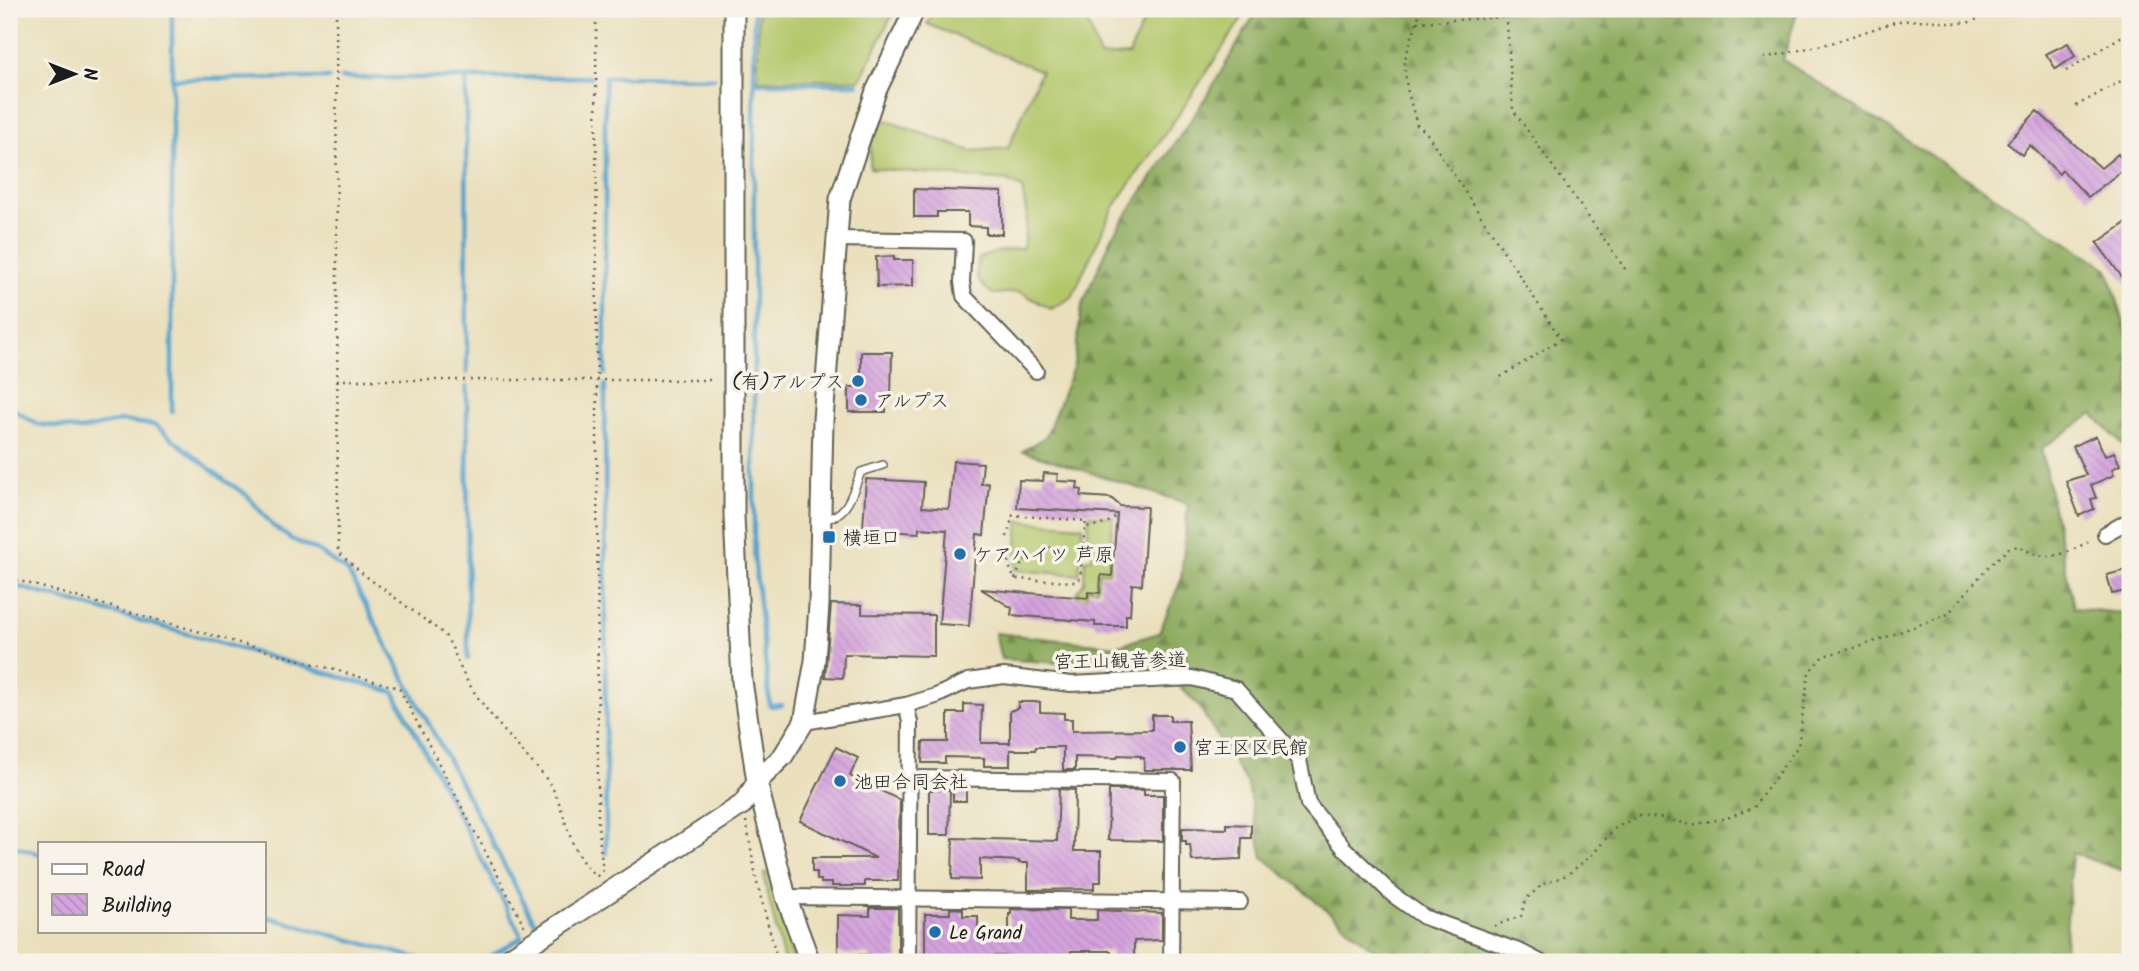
<svg xmlns="http://www.w3.org/2000/svg" width="2139" height="971" font-family="Kalam,'Klee One',sans-serif">
<defs>
<pattern id="forest-firs" width="22" height="20" patternUnits="userSpaceOnUse" patternTransform="scale(1.75)"><rect width="22" height="20" fill="#8eac5f"/><path d="M5 1l3.5 6h-7zM16 11l3.5 6h-7z" fill="#738b4e"/></pattern>
<pattern id="building-back-hatch" width="6" height="6" patternUnits="userSpaceOnUse" patternTransform="scale(1.75)"><rect width="6" height="6" fill="#d4a3dd"/><path d="M-1 5l2 2M0 0l6 6M5-1l2 2" fill="none" stroke="#b58cbd"/></pattern>
</defs>
<rect width="100%" height="100%" fill="#f7f3e8"/>
<filter id="ink" filterUnits="userSpaceOnUse"><feTurbulence type="fractalNoise" baseFrequency=".0143" numOctaves="2"/><feDisplacementMap in="SourceGraphic" scale="14" xChannelSelector="R" yChannelSelector="G"/><feConvolveMatrix kernelMatrix="1 2 1 2 8 2 1 2 1" color-interpolation-filters="sRGB"/></filter>
<filter id="wash" filterUnits="userSpaceOnUse"><feTurbulence type="fractalNoise" baseFrequency=".00686" numOctaves="4" result="noise"/><feDisplacementMap in="SourceGraphic" scale="28" xChannelSelector="R" yChannelSelector="G"/><feGaussianBlur stdDeviation="1.57" result="paint"/><feColorMatrix in="noise" values="0 0 0 0 0 0 0 0 0 0 0 0 0 0 0 0 0 1.4 0 .05"/><feComposite in="paint" operator="in"/></filter>
<g filter="url(#wash)">
<rect width="100%" height="100%" fill="#eae0bd"/>
<g fill="#b3c76b" stroke="#687244" stroke-width="2">
<polygon points="758,9 895,9 860,80 758,80"/>
<path d="M934 9H1091L1087 21 1100 57 1129 55 1149 9H1248L1185 105 1112 210 1072 297 1051 309 1020 292 993 294C978 283 973 277 979 258L996 252 1023 248 1027 216 1022 188 1007 181 870 168 871 143 882 119 971 151 1008 148 1041 71 927 24Z"/>
<polygon points="1089,515 1113,517 1109,573 1099,572 1097,589 1087,589 1085,607 1076,594 1084,582 1085,560 1092,558 1093,548 1087,544"/>
<polygon points="1019,521 1083,526 1079,575 1015,570"/>
<polygon points="764,873 768,873 772,881 794,962 784,962 765,883"/>
</g>
<polygon fill="url(#forest-firs)" stroke="#55643e" stroke-width="2" points="1258,9 1798,9 1783,60 2108,269 2130,344 2130,448 2127,450 2093,414 2041,449 2074,608 2130,614 2130,873 2072,853 2064,962 1397,962 1373,949 1263,857 1247,784 1198,705 1158,664 1073,664 1001,659 995,633 1116,646 1159,633 1181,580 1188,504 1023,451 1046,436 1074,365 1082,305 1113,235 1205,99"/>
<g fill="none" stroke-linecap="round" stroke-linejoin="round">
<g stroke="#53a2cd" stroke-width="4.5">
<polyline points="172,9 172,412"/>
<polyline points="754,9 754,555 770,706 782,705"/>
<polyline points="341,78 466,78"/>
<polyline points="172,79 329,78"/>
<polyline points="754,83 858,84"/>
<polyline points="467,373 466,78 591,77"/>
<polyline points="605,374 605,77 714,78"/>
<polyline points="605,385 606,854"/>
<polyline points="467,387 468,659"/>
<polyline points="9,407 37,424 81,430 121,421 155,425 227,482 247,495 273,526 291,539 318,551 348,572 535,923"/>
<polyline points="9,584 394,692 522,937 481,962"/>
<polyline points="9,845 40,854"/>
<polyline points="264,916 431,962"/>
<polyline points="552,956 556,962"/>
</g>
</g>
<g id="blocks">
<g fill="url(#building-back-hatch)">
<polygon points="2068,43 2075,56 2056,69 2046,54"/>
<polygon points="2037,111 2101,168 2118,154 2128,166 2088,197 2062,170 2059,174 2030,145 2022,155 2007,143"/>
<polygon points="914,189 1002,192 1002,234 986,234 986,227 968,226 968,212 937,212 937,217 914,217"/>
<polygon points="2130,220 2130,288 2097,243"/>
<polygon points="894,256 894,260 913,260 913,286 877,287 876,257"/>
<polygon points="861,352 892,352 891,399 886,399 886,412 849,412 849,387 861,387"/>
<polygon points="2096,436 2105,456 2114,452 2120,465 2112,469 2114,475 2091,485 2096,498 2091,499 2094,509 2079,516 2066,481 2086,475 2073,446"/>
<polygon points="953,461 983,463 981,484 989,483 984,535 977,534 969,626 939,624 947,530 919,528 919,533 887,531 887,543 874,542 875,530 863,529 866,479 924,482 922,507 949,509"/>
<polygon points="1044,473 1058,474 1057,481 1078,482 1077,489 1082,490 1081,496 1111,498 1120,506 1147,507 1142,585 1132,584 1130,615 1126,615 1126,626 1095,626 1095,622 1011,615 1012,608 981,589 1088,598 1088,592 1100,593 1101,575 1112,576 1117,514 1017,508 1019,480 1043,481"/>
<polygon points="2130,569 2130,590 2112,594 2107,575"/>
<polygon points="831,604 862,605 862,614 934,615 934,656 844,654 843,678 825,677"/>
<polygon points="1018,702 1040,702 1040,712 1064,713 1064,719 1072,719 1072,731 1152,730 1152,715 1170,715 1170,721 1188,721 1191,770 1144,770 1144,758 1141,758 1141,756 1118,755 1117,758 1075,757 1075,770 1063,770 1063,747 1036,747 1035,750 1010,750 1010,766 984,766 984,758 945,757 945,763 922,763 923,742 948,742 948,713 964,713 964,704 982,705 981,743 1010,743 1010,711 1018,708"/>
<polygon points="836,747 858,758 850,776 900,800 898,881 865,881 865,886 832,886 832,883 821,883 821,880 817,880 817,872 812,872 812,858 876,858 800,821"/>
<rect x="953" y="789" width="13" height="12"/>
<polygon points="1059,789 1075,790 1074,851 1101,851 1101,882 1094,882 1094,889 1028,890 1028,863 1019,863 1019,861 980,859 980,880 952,879 953,838 1057,841"/>
<polygon points="929,790 950,790 949,835 929,835"/>
<polygon points="1109,790 1144,790 1144,795 1163,795 1163,841 1108,840"/>
<polygon points="1227,824 1251,825 1251,838 1242,838 1241,859 1192,861 1190,845 1186,845 1186,841 1182,841 1182,828 1227,829"/>
<polygon points="870,908 898,908 898,959 892,959 892,962 870,962 870,955 838,954 838,915 870,916"/>
<polygon points="950,908 963,909 963,916 978,916 978,936 1009,936 1009,914 1011,914 1011,909 1068,910 1068,920 1097,920 1097,910 1162,913 1162,940 1134,941 1134,958 1111,958 1111,951 1071,951 1071,962 1012,962 1013,956 978,956 978,962 925,962 925,914 950,914"/>
</g>
</g>
</g>
<g filter="url(#ink)">
<use href="#blocks" fill-opacity="0" stroke="#646154" stroke-width="2"/>
<g fill="none" stroke-linecap="round" stroke-linejoin="round">
<defs>
<path id="lane" d="M823 520C850 514 851 494 861 472L883 465"/>
<g id="street">
<polyline points="836,239 964,241 962,282 964,296 1036,371"/>
<polyline points="2105,534 2130,520"/>
<polyline points="906,705 910,722 908,962"/>
<polyline points="804,722 906,705 936,696 968,681 1004,676 1071,684 1192,678 1236,689 1299,760 1308,804 1344,848 1393,895 1424,917 1521,952 1540,962"/>
<polyline points="910,778 1173,781 1171,962"/>
<polyline points="786,897 1240,902"/>
</g>
<g id="secondary">
<polyline points="734,9 734,516 742,681 757,782 786,897 810,962"/>
<polyline points="503,962 743,804 757,782 783,756 804,722 815,661 819,605 823,420 840,199 876,91 915,9"/>
</g>
</defs>
<use href="#lane" stroke="#646154" stroke-width="10"/>
<use href="#street" stroke="#646154" stroke-width="18"/>
<use href="#secondary" stroke="#646154" stroke-width="23"/>
<g stroke="#646154" stroke-width="2.5" stroke-dasharray="2 5" stroke-linecap="butt">
<path d="M336 9 338 552 363 574 444 634C455 649 458 667 468 682 482 706 503 730 522 751 534 766 546 775 555 793 567 819 572 864 600 877"/>
<polyline points="596,9 598,824 603,874"/>
<polyline points="1421,9 1404,62 1407,89 1417,125 1426,132 1561,339 1499,378"/>
<polyline points="1506,9 1513,110 1628,273"/>
<polyline points="1508,10 1546,9"/>
<polyline points="1417,22 1507,17"/>
<polyline points="1764,58 1831,43 1898,21 1930,20 1953,24 1971,22 1997,9"/>
<polyline points="2066,71 2130,31"/>
<polyline points="2076,106 2130,76"/>
<polyline points="337,380 715,380"/>
<polyline points="1007,537 1013,515 1086,521 1085,527"/>
<polyline points="1007,554 1011,572 1015,579 1076,582 1080,578 1085,527 1106,524 1116,516"/>
<polyline points="9,578 399,688 525,927"/>
<polyline points="1015,579 1023,561 1046,552 1051,545"/>
<polyline points="746,821 757,883 778,962"/>
<path d="M1494 926 1521 916 1526 899 1543 884 1567 875 1593 854 1614 829 1638 816 1663 818 1691 825 1731 817 1754 807 1798 746 1809 672 1823 656 1862 646 1948 614 1987 568 2009 548 2019 546C2049 565 2064 554 2092 540"/>
</g>
<use href="#lane" stroke="#fff" stroke-width="7"/>
<use href="#street" stroke="#fff" stroke-width="14"/>
<use href="#secondary" stroke="#fff" stroke-width="19"/>
</g>
</g>
<g fill="#1f6fb2" stroke="#f7f3e8" stroke-width="2.5">
<circle cx="858" cy="381" r="7"/>
<circle cx="861" cy="400" r="7"/>
<rect x="822" y="530" width="14" height="14" rx="3.5"/>
<circle cx="960" cy="554" r="7"/>
<circle cx="1180" cy="747" r="7"/>
<circle cx="840" cy="781" r="7"/>
<circle cx="935" cy="932" r="7"/>
</g>
<g text-anchor="middle" stroke-width="7" stroke-linejoin="round" paint-order="stroke">
<g font-size="19" fill="#1c1c1c" stroke="#f7f3e8" text-anchor="start">
<text x="844" y="388" text-anchor="end">(有)アルプス</text>
<text x="875" y="407">アルプス</text>
<text x="843" y="544">横垣口</text>
<text x="974" y="561">ケアハイツ 芦原</text>
<text x="1194" y="754">宮王区区民館</text>
<text x="854" y="788">池田合同会社</text>
<text x="949" y="939">Le Grand</text>
</g>
<g font-size="19" fill="#1c1c1c" stroke="#f7f3e8">
<text transform="translate(1120 660) rotate(-1)" y="7">宮王山観音参道</text>
</g>
</g>
<rect width="2139" height="971" fill="none" stroke="#f7f3e8" stroke-width="35"/>
<rect x="38" y="842" width="228" height="91" fill="#f7f3e8" stroke="#9f9d96" stroke-width="2"/>
<rect x="52" y="864" width="35" height="10" fill="#ffffff" stroke="#9f9d96" stroke-width="2"/>
<text x="102" y="876" font-size="21" fill="#1c1c1c">Road</text>
<rect x="52" y="894" width="35" height="21" fill="url(#building-back-hatch)" stroke="#9f9d96" stroke-width="2"/>
<text x="102" y="912" font-size="21" fill="#1c1c1c">Building</text>
<g transform="translate(74 74) rotate(90)" stroke="#f7f3e8" stroke-width="5" paint-order="stroke">
<path d="M0-5L12 26L0 18L-12 26Z" fill="#1c1c1c"/>
<text y="-10" font-size="19" font-weight="bold" text-anchor="middle" fill="#1c1c1c">N</text>
</g>
</svg>
